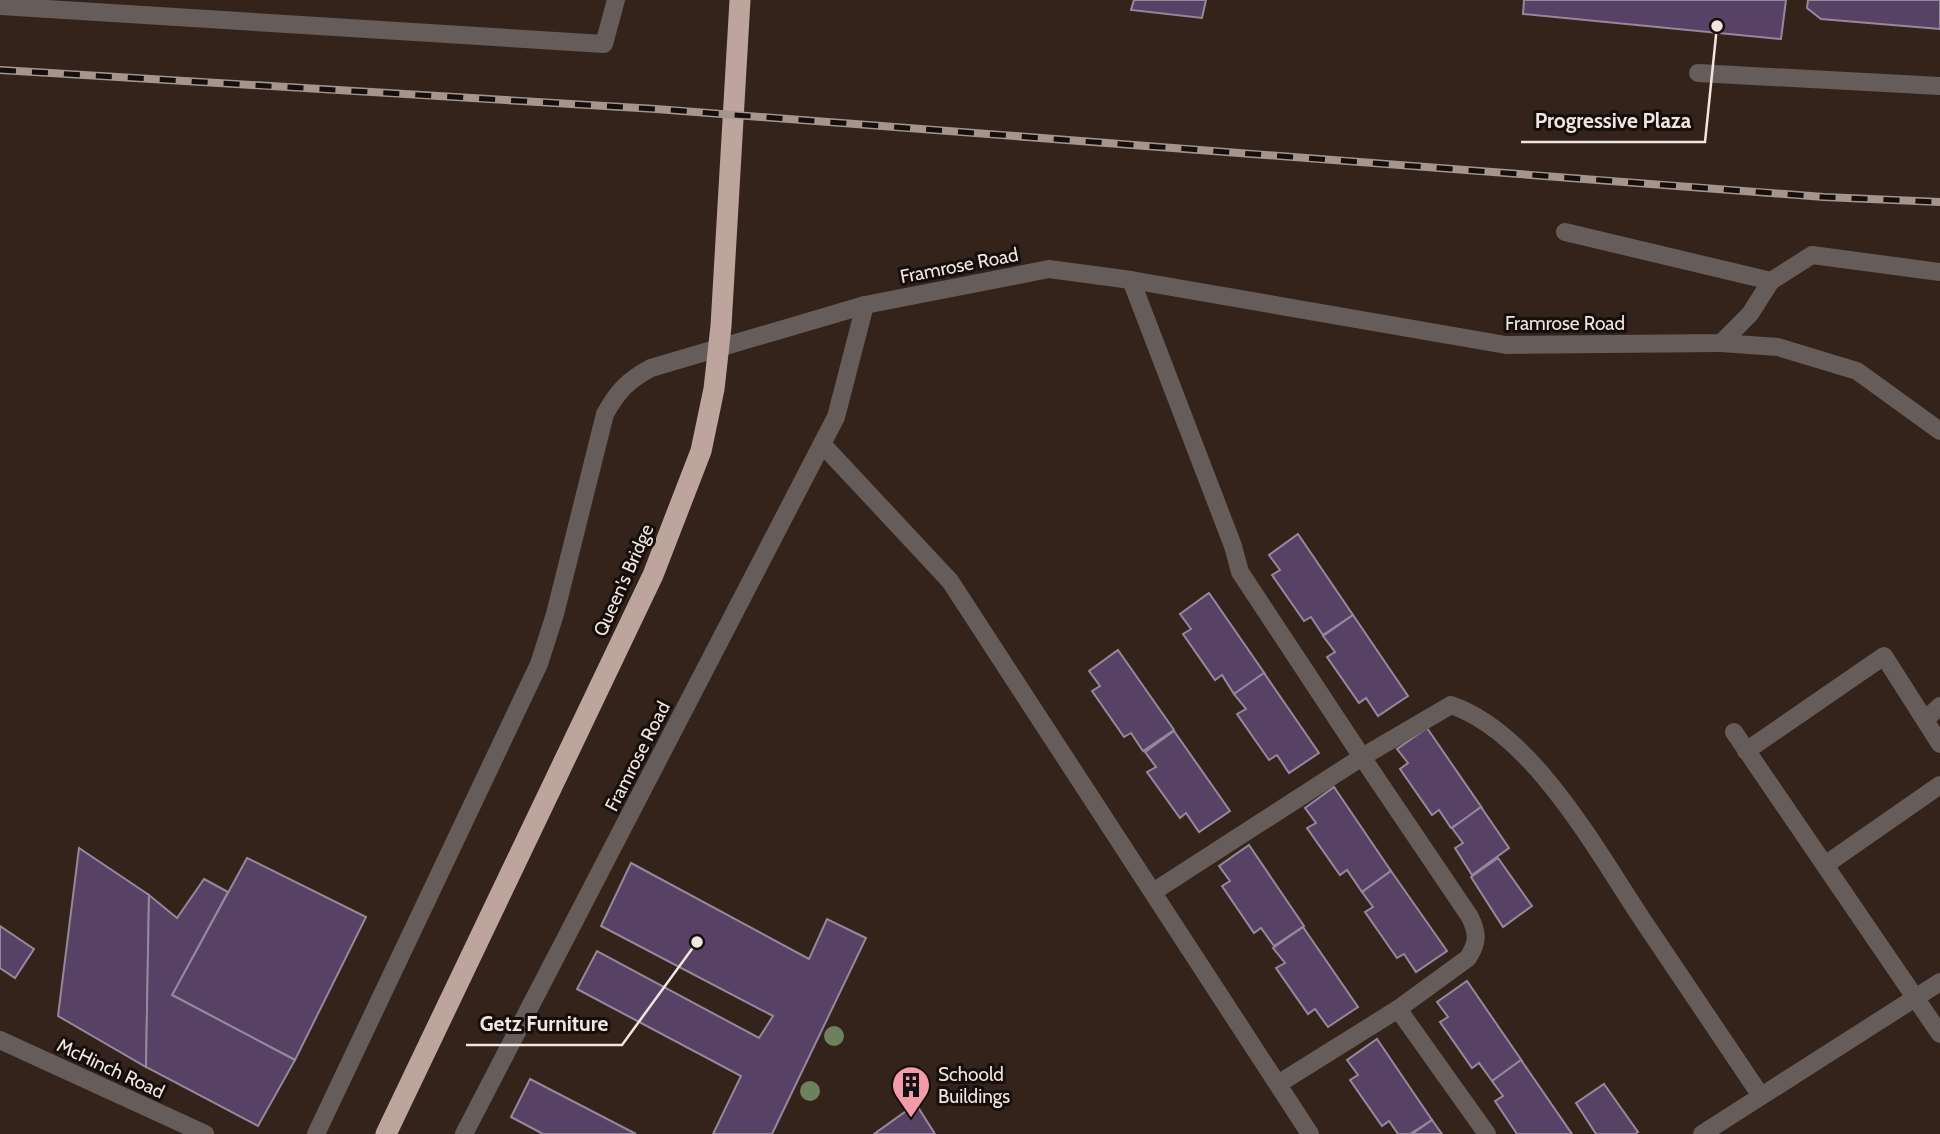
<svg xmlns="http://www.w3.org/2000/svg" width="1940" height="1134" font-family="Cabin,sans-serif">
<rect width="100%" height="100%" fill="#34231a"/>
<g fill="#574165" stroke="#94899c" stroke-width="2">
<polygon points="1134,0 1206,0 1202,18 1131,10"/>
<polygon points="1524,0 1786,0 1781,39 1523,14"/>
<polygon points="1808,0 1940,0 1940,29 1821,19 1807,8"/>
<polygon points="1298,534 1353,615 1323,635 1311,617 1304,621 1272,575 1280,570 1269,555"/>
<polygon points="1209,593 1265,674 1234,694 1222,675 1215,680 1183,634 1191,629 1180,614"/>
<polygon points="1353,615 1408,696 1378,716 1366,698 1359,703 1327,657 1335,652 1323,636"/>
<polygon points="1118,650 1174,730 1143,751 1131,733 1124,737 1092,691 1100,686 1089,671"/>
<polygon points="1264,673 1319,753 1289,773 1277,755 1269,760 1237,714 1246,709 1234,694"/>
<polygon points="1427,728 1482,808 1451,828 1439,810 1432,815 1400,769 1408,763 1397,749"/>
<polygon points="1174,731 1230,811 1199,832 1186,813 1180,818 1147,772 1156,767 1145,752"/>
<polygon points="1334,787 1391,871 1362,892 1347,870 1340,875 1307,828 1316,823 1305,808"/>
<polygon points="1481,807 1509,848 1472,875 1455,848 1463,843 1452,828"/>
<polygon points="1249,845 1304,926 1274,946 1261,928 1254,933 1222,886 1230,881 1219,866"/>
<polygon points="79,848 149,895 146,1067 58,1016"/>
<polygon points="247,858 366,917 295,1060 172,995"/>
<polygon points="1498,858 1532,906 1503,927 1471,877"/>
<polygon points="631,863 809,959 827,919 866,938 772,1134 713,1134 741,1076 577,989 597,951 759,1038 773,1016 601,926"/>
<polygon points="1391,871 1447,951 1416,972 1404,954 1397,958 1365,912 1373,907 1362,892"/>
<polygon points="204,879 228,892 172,995 295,1060 258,1126 146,1067 149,895 177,918"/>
<polygon points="0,926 34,949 15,978 0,968"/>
<polygon points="1303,927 1358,1007 1328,1027 1315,1009 1308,1014 1276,968 1285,963 1273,948"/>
<polygon points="1467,981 1522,1061 1492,1081 1479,1063 1472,1068 1440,1022 1448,1017 1437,1002"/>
<polygon points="1377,1039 1432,1120 1410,1134 1398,1134 1389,1121 1382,1126 1350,1080 1358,1075 1347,1060"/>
<polygon points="1521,1060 1572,1134 1517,1134 1495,1101 1503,1096 1492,1081"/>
<polygon points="530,1079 636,1134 543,1134 511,1117"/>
<polygon points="1604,1084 1638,1132 1635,1134 1596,1134 1576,1103"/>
<polygon points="916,1104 935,1134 874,1134"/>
<polygon points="1432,1120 1442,1134 1412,1134"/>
</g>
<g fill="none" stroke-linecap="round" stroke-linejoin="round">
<g stroke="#665c59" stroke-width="18">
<polyline points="0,6 604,44 616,0"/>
<polyline points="1698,73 1940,86"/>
<polyline points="1565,232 1771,281"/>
<path d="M1131 280 1233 546 1240 572 1362 757 1451 705C1533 733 1596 850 1642 919 1682 978 1722 1037 1761 1096"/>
<polyline points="1721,343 1778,347 1857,371 1940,431"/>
<polyline points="822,444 950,581 1310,1134"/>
<polyline points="1925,720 1940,706"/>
<polyline points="1734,732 1940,1034"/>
<polyline points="1746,751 1884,656 1940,744"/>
<polyline points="1825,865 1940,785"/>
<path d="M1153 892 1362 757 1470 917C1478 934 1478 942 1468 958L1398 1009 1278 1084"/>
<polyline points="1398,1009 1487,1134"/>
<polyline points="0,1040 205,1134"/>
<path d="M316 1134 539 664 555 614 605 414C617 392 628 380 651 368L865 305"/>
<polyline points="464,1134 836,417 865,305 1049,269 1131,280 1506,345 1721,343 1750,314 1771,281 1812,255 1940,272"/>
<polyline points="1702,1134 1940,982"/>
</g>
<polyline stroke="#bda49d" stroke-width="21" points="386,1134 653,575 701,451 714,389 721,326 740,0"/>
<defs>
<polyline id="rail" points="0,70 656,109 1824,197 1940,202"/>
</defs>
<use href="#rail" stroke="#a4968f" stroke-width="8"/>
<use href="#rail" stroke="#160e0a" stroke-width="5" stroke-dasharray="16" stroke-linecap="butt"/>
</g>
<g fill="#6e805d">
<circle cx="834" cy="1036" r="10"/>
<circle cx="810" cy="1091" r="10"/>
</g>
<defs>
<symbol id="building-pin" viewBox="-11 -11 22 30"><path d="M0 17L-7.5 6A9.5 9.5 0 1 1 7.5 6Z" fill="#f39aab" stroke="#160e0a"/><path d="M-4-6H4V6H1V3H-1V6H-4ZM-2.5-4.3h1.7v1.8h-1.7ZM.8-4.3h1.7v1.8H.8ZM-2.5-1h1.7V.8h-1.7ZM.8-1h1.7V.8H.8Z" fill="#111"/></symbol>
</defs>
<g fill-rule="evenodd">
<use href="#building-pin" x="889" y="1063" width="44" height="60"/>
</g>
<g text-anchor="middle" stroke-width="6" stroke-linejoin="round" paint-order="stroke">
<g font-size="19" fill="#f1e5df" stroke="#160e0a">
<text transform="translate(959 265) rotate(-11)" y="7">Framrose Road</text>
<text x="1565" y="330">Framrose Road</text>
<text transform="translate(623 580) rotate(-66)" y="7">Queen's Bridge</text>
<text transform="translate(637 756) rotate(-63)" y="7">Framrose Road</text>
<text transform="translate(111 1068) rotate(25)" y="7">McHinch Road</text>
</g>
<g font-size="19" fill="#f1e5df" stroke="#160e0a" text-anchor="start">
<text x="938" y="1081">Schoold<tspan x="938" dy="22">Buildings</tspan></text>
</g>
</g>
<path fill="none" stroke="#f1e5df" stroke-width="2.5" d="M1717 26L1705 142H1521M697 942L622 1045H466"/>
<g fill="#f1e5df" stroke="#160e0a" stroke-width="2.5">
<circle cx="1717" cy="26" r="7"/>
<circle cx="697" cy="942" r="7"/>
</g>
<g font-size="21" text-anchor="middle" font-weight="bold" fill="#f1e5df" stroke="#160e0a" stroke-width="6" stroke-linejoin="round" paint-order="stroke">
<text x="1613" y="128">Progressive Plaza</text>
<text x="544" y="1031">Getz Furniture</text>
</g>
</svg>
